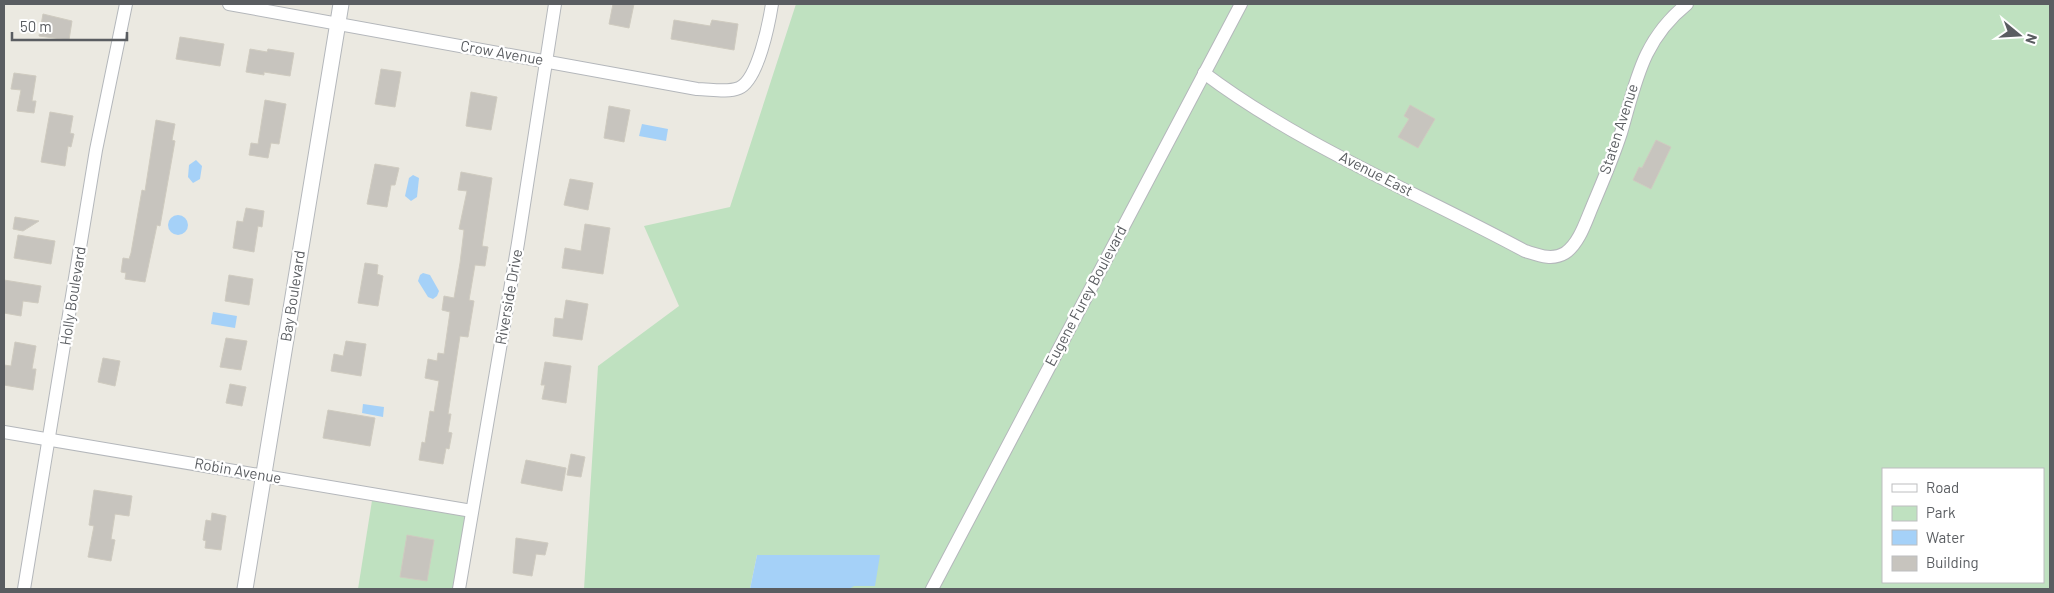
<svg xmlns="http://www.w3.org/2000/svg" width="2054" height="593" font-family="Barlow,sans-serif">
<rect width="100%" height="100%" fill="#ebe9e1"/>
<g fill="#bfe1c0" fill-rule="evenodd">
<path d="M796 4H2050V589H836L757 555 750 589H584L598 366 679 306 644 226 730 207ZM1883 469H2043V582H1883Z"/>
<polygon points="374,488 478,510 464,589 358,589"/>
</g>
<g fill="#a5d1f8">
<polygon points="642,124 668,129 666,141 639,136"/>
<polygon points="196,160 202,166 200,179 193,183 188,177 189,165"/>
<polygon points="413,175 419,178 417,197 411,201 405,196 409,178"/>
<circle cx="178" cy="225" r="10"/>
<polygon points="423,273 430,275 439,291 437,296 433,299 428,297 418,281 420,275"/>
<polygon points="213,312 237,316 235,328 211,324"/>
<polygon points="363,404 384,407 383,417 362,413"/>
<polygon points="757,555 880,555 875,586 854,586 849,589 750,589"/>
</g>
<g fill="#c7c4be" stroke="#cfcbc0">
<polygon points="613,4 634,4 629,28 609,24"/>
<polygon points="43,14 72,21 69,40 39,36"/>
<polygon points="674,20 710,26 712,20 738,24 734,50 671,39"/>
<polygon points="180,37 224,44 220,66 176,59"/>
<polygon points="250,49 267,52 268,49 294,53 290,76 264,72 264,75 246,72"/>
<polygon points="381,69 401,72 395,107 375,104"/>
<polygon points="14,73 36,76 32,101 36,101 34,113 17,111 21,90 11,89"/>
<polygon points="471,92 497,97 491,130 466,126"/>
<polygon points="265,100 286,104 279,144 271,143 268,158 249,155 251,143 258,144"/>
<polygon points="1410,105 1435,119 1418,148 1398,137 1409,119 1404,116"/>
<polygon points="609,106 630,110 624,142 604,138"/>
<polygon points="50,112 73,116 70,133 74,134 71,147 68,146 65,166 41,162"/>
<polygon points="156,120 175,124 172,140 175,141 160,226 157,225 145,282 125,279 126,273 121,272 123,258 129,259 131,253 142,190 145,191"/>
<polygon points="1656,140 1671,147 1651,189 1633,180 1639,167 1642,168"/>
<polygon points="375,164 399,168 395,185 391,185 387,207 367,204"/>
<polygon points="461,172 492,178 482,246 488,247 485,266 475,265 469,300 474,301 468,337 460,336 448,414 451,414 448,432 452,433 449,449 446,448 443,464 419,460 422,442 425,443 430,411 434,412 439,381 425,378 428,359 437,361 438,353 444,354 450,312 442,310 444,296 454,298 460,263 464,230 459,229 467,191 458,190"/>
<polygon points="570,179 593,183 588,210 564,205"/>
<polygon points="246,208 264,211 262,227 258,226 254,252 233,248 237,221 243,222"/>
<polygon points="15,217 39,221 23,231 13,229"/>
<polygon points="585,224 610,228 603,274 562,268 565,248 581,251"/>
<polygon points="18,235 55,241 51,264 14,258"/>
<polygon points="365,263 378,265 377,274 383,276 378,306 358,303"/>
<polygon points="229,275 253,279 249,305 225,301"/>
<polygon points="4,280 41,286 38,303 23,301 21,316 4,313"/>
<polygon points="566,300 588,304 582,340 553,336 555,318 563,319"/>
<polygon points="226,338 247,341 241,370 220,367"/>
<polygon points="346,341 366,344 361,376 331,371 334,354 343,356"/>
<polygon points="15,342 36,346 32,369 36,369 33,390 4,385 4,365 11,366"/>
<polygon points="103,358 120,361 115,386 98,382"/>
<polygon points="545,362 571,366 566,403 542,399 545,385 541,385"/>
<polygon points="230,384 246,387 242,406 226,403"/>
<polygon points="328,410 375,418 370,446 323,438"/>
<polygon points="571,454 585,457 581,477 567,475"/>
<polygon points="526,460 566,468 562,491 521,483"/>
<polygon points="94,490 132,496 129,516 115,514 111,539 115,540 111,561 88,557 94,526 89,525"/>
<polygon points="212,513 226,516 221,550 205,548 206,541 203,540 206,520 211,521"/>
<polygon points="407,535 434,540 427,581 400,577"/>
<polygon points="516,538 548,543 545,555 536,554 532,576 513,573"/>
</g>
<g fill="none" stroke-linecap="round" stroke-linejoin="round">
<defs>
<g id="minor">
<path d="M229 4 697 89C710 89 727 93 739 88 758 80 769 23 772 4"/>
<path d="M1204 73C1301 146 1418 193 1525 251 1538 255 1552 261 1565 253 1579 244 1586 221 1592 207 1602 183 1613 158 1621 133 1636 82 1642 40 1687 4"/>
<polyline points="4,432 472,511"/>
<polyline points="24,589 96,150 126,4"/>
<polyline points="459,589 518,243 555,4"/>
<polyline points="932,589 1241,4"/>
</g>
<polyline id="tertiary" points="245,589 341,4"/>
</defs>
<use href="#minor" stroke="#b4b7bb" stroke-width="14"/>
<use href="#tertiary" stroke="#b4b7bb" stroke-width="17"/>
<use href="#minor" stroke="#fff" stroke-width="12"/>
<use href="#tertiary" stroke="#fff" stroke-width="15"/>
</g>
<g text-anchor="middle" stroke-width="4.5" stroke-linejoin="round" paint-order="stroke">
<g font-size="15" fill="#5a5d61" stroke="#fff">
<text transform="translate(502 53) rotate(10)" y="5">Crow Avenue</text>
<text transform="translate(1619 129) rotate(-72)" y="5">Staten Avenue</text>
<text transform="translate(1376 174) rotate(27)" y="5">Avenue East</text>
<text transform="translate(73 296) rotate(-81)" y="5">Holly Boulevard</text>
<text transform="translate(293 296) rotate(-81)" y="5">Bay Boulevard</text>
<text transform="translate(1086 296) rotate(-62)" y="5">Eugene Furey Boulevard</text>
<text transform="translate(509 297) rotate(-80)" y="5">Riverside Drive</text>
<text transform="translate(238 471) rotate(10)" y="5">Robin Avenue</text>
</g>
</g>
<rect width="2054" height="593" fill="none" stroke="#5a5d61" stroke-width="10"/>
<rect x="1882" y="468" width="162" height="115" fill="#ffffff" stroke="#bdbec0"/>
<rect x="1892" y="484" width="25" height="8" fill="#ffffff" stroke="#bdbec0"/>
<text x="1926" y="493" font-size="15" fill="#5a5d61">Road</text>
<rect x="1892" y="506" width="25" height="15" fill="#bfe1c0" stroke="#bdbec0"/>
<text x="1926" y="518" font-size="15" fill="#5a5d61">Park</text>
<rect x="1892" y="530" width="25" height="15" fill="#a5d1f8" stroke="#bdbec0"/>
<text x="1926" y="543" font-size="15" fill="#5a5d61">Water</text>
<rect x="1892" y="556" width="25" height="15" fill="#c7c4be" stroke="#bdbec0"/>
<text x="1926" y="568" font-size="15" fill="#5a5d61">Building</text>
<g transform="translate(2019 35) rotate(108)" stroke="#ffffff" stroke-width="4" paint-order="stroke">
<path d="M0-4L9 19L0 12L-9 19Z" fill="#5a5d61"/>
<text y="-8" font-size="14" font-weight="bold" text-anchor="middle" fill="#5a5d61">N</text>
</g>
<path d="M12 32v8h115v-8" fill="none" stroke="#5a5d61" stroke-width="2.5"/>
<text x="20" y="32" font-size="15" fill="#5a5d61" stroke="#ffffff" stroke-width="4" paint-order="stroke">50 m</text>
</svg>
